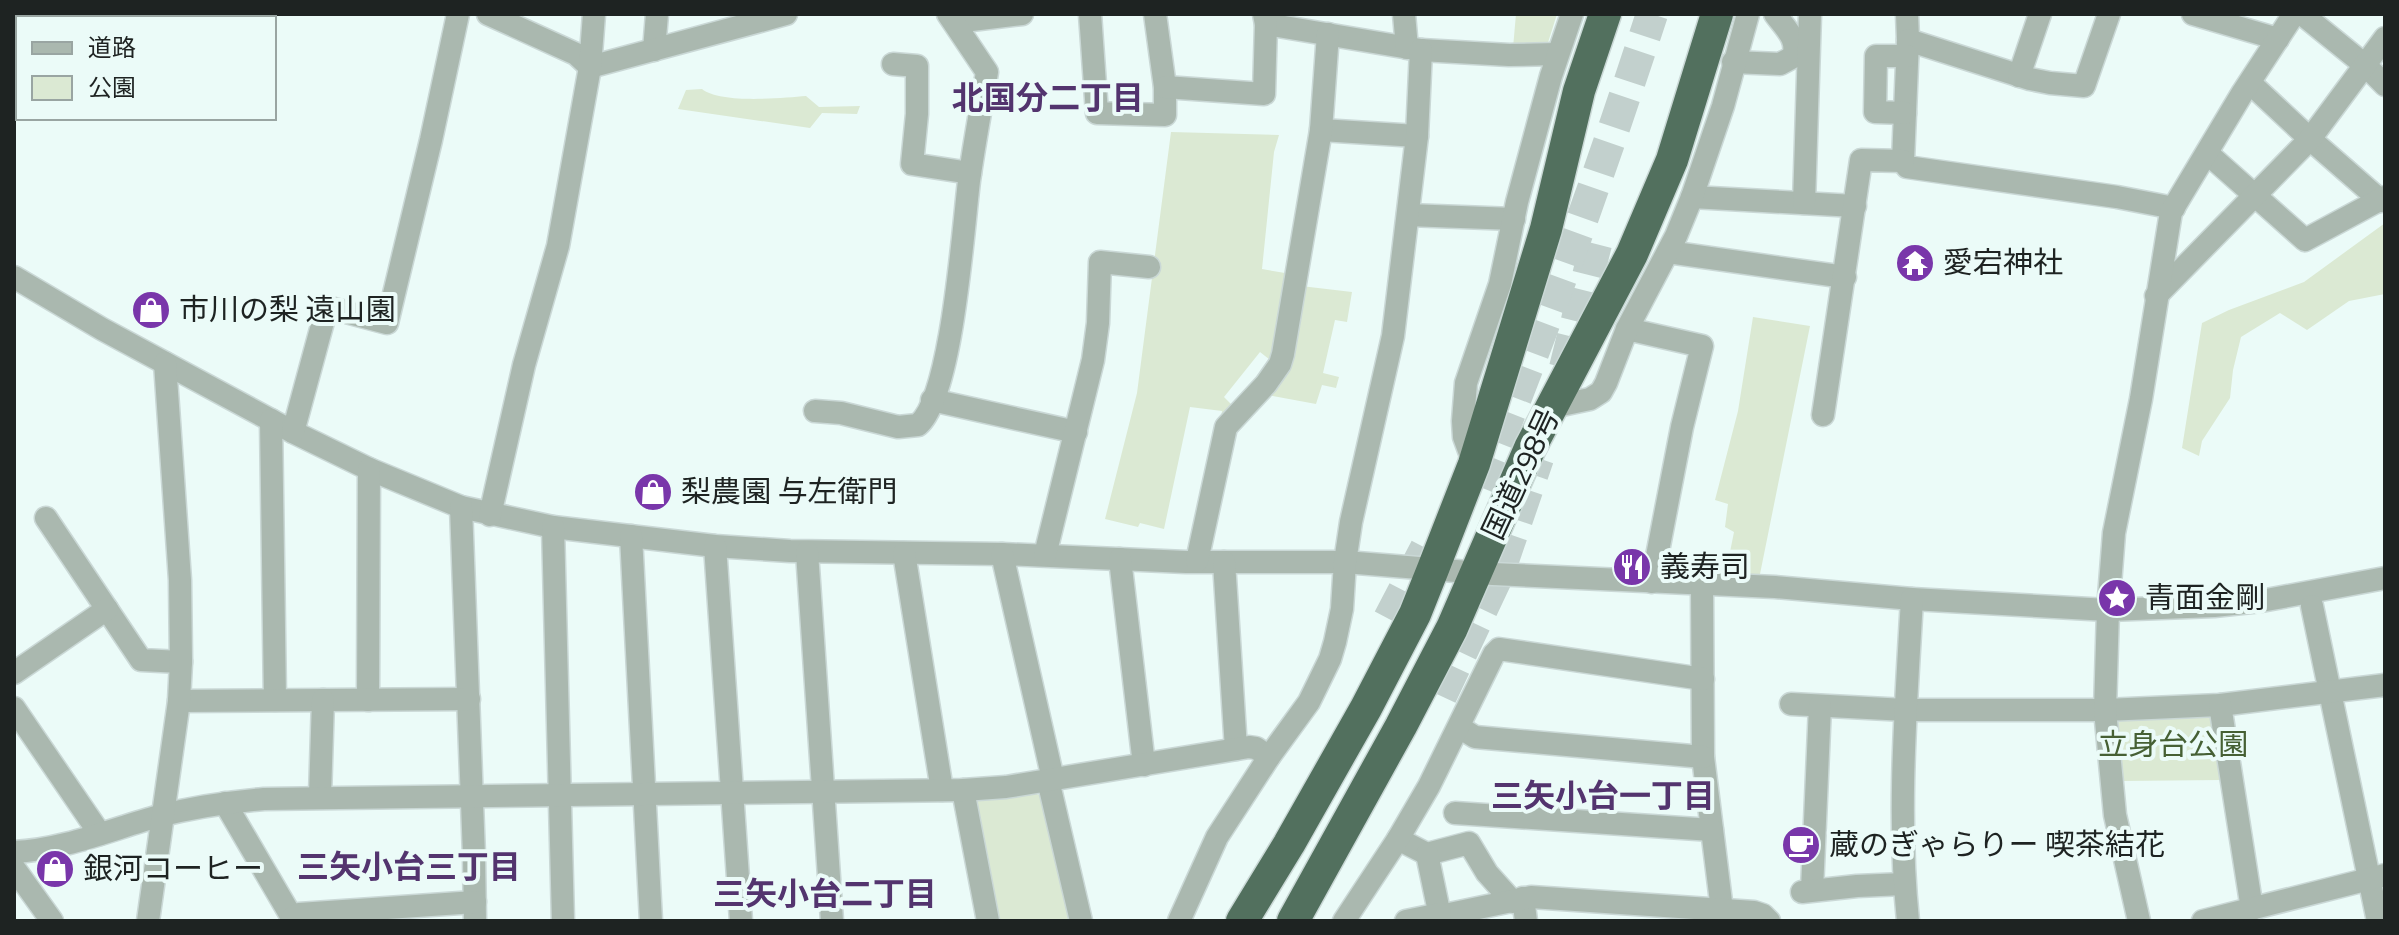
<svg xmlns="http://www.w3.org/2000/svg" width="2399" height="935" font-family="'Titillium Web','Noto Sans JP',sans-serif">
<rect width="100%" height="100%" fill="#ebfbf8"/>
<g fill="#dbe9d3">
<polygon points="1516,14 1557,14 1546,49 1513,48"/>
<path d="M702 89C721 104 781 98 806 96L819 107 860 106 857 114 822 113 810 128 678 109 686 90Z"/>
<polygon points="1171,132 1279,135 1274,152 1262,269 1291,274 1274,363 1260,352 1224,397 1234,407 1220,424 1222,411 1190,407 1164,529 1140,523 1138,527 1105,519 1137,393"/>
<polygon points="2385,223 2385,294 2349,301 2307,330 2280,313 2241,337 2233,370 2230,398 2202,441 2199,456 2182,448 2202,323 2229,310 2304,282"/>
<polygon points="1301,286 1352,292 1347,322 1335,320 1323,373 1339,377 1336,388 1322,385 1316,404 1268,395"/>
<polygon points="1753,317 1810,326 1759,579 1727,567 1734,532 1725,527 1728,504 1715,500 1738,411"/>
<polygon points="2214,707 2221,780 2122,781 2116,714"/>
<polygon points="1032,792 1046,798 1076,921 991,921 976,799"/>
</g>
<g fill="none" stroke-linecap="round" stroke-linejoin="round">
<g stroke="#c2d0cd" stroke-width="32" stroke-dasharray="32 16" stroke-linecap="butt">
<polyline points="1565,368 1596,244"/>
<path d="M1480 487C1544 332 1600 173 1652 14"/>
<polyline points="1389,619 1429,542"/>
<polyline points="1441,696 1498,575 1538,458"/>
</g>
<defs>
<g id="minor">
<polyline points="488,14 576,54 590,67"/>
<polyline points="1090,14 1097,113 1165,115 1165,87 1155,14"/>
<polyline points="1264,14 1266,24 1421,50 1509,55 1557,54"/>
<polyline points="1404,14 1407,48"/>
<polyline points="1907,14 1908,40 1903,161 1907,167 2117,197 2174,208"/>
<polyline points="2193,14 2278,39"/>
<polyline points="2302,14 2366,66 2385,85"/>
<polyline points="955,22 1022,14"/>
<polyline points="1908,40 2030,79 2050,83 2084,86 2109,14"/>
<polyline points="654,50 657,14"/>
<path d="M1733 62 1780 64 1793 57C1799 39 1785 28 1775 14"/>
<polyline points="893,64 917,66 917,114 912,164 970,173"/>
<polyline points="590,67 786,14"/>
<polyline points="2019,76 2040,14"/>
<polyline points="2250,83 2310,139 2381,201"/>
<polyline points="1165,87 1264,94 1266,24"/>
<polyline points="1905,113 1875,112 1876,56 1907,56"/>
<polyline points="1321,130 1417,136"/>
<polyline points="2207,153 2305,240 2385,197"/>
<polyline points="1692,197 1855,206"/>
<polyline points="1804,203 1810,14"/>
<polyline points="1408,215 1514,219"/>
<polyline points="1668,252 1845,277"/>
<polyline points="14,277 102,329 293,432 369,469 461,507 553,527 715,546 790,551 1002,554 1186,562 1345,562 1493,574 1775,587 1912,599 2108,610 2214,606 2261,601 2385,578"/>
<polyline points="2156,296 2310,139 2385,38"/>
<polyline points="1627,329 1702,346 1682,427 1652,582"/>
<polyline points="932,400 1076,432"/>
<polyline points="1552,407 1590,399 1601,392 1606,383 1627,329 1676,236 1692,197 1723,106 1748,14"/>
<path d="M815 411 841 413 898 427 918 425C952 397 963 230 969 181 974 145 981 108 987 72L948 14"/>
<polyline points="1823,415 1861,160 1903,161"/>
<polyline points="271,420 275,700"/>
<polyline points="293,432 327,307 387,323 431,140 458,14"/>
<polyline points="1474,464 1464,437 1463,421 1466,383 1500,284 1517,202 1551,76 1572,14"/>
<polyline points="461,507 474,856 475,921"/>
<polyline points="490,515 524,365 558,246 590,67 594,14"/>
<polyline points="46,518 141,660 181,662"/>
<polyline points="553,527 563,921"/>
<polyline points="631,536 651,921"/>
<polyline points="715,546 741,921"/>
<polyline points="807,552 832,921"/>
<polyline points="904,553 942,790"/>
<polyline points="1002,554 1053,779"/>
<polyline points="1045,555 1093,360 1098,323 1100,262 1149,267"/>
<polyline points="1120,559 1144,765"/>
<polyline points="1197,561 1226,427 1266,384 1280,364 1283,354 1321,130 1328,34"/>
<polyline points="1224,562 1236,749"/>
<polyline points="1702,585 1703,757 1722,910"/>
<polyline points="2312,606 2378,921"/>
<polyline points="14,673 107,609"/>
<polyline points="368,700 369,469"/>
<polyline points="179,701 469,699"/>
<polyline points="1791,704 1906,710 2105,710 2220,705 2385,685"/>
<polyline points="2220,705 2252,909"/>
<polyline points="14,708 100,834"/>
<polyline points="1459,727 1475,737 1703,757"/>
<polyline points="1048,780 1081,921"/>
<polyline points="963,790 988,921"/>
<polyline points="320,796 323,700"/>
<polyline points="225,803 294,921"/>
<polyline points="1455,813 1712,830"/>
<polyline points="1398,839 1427,854 1469,843 1487,873 1513,902"/>
<path d="M14 852C63 850 112 829 159 816 194 807 229 802 264 799L963 790 1006 787 1249 747 1256 748 1269 757"/>
<polyline points="1427,854 1441,921"/>
<polyline points="14,868 52,921"/>
<polyline points="1812,890 1820,706"/>
<polyline points="1802,892 1857,886 1904,884"/>
<polyline points="1523,898 1526,921"/>
<polyline points="1440,916 1531,897 1754,912 1763,915 1769,921"/>
<polyline points="292,918 299,914 475,902"/>
<polyline points="148,921 179,701 181,662 180,580 165,363"/>
<polyline points="1179,921 1217,837 1269,757 1309,702 1330,659 1335,642 1342,609 1345,562 1351,522 1393,336 1417,136 1421,50"/>
<polyline points="1344,921 1398,839 1429,786 1494,654 1499,649 1703,679"/>
<polyline points="1406,921 1440,914"/>
<path d="M1908 921C1897 815 1906 706 1912 599"/>
<polyline points="2139,921 2115,815 2105,710 2108,610 2114,533 2141,399 2171,212 2243,92 2294,14"/>
<polyline points="2203,921 2385,875"/>
</g>
<g id="highway">
<polyline points="1242,921 1289,844 1366,708 1415,614 1433,569 1474,464 1546,229 1579,91 1605,14"/>
<polyline points="1293,921 1401,726 1452,628 1530,448 1632,254 1672,160 1717,14"/>
</g>
</defs>
<use href="#minor" stroke="#cad8d6" stroke-width="25"/>
<use href="#highway" stroke="#cad8d6" stroke-width="35"/>
<use href="#minor" stroke="#aab8af" stroke-width="22"/>
<use href="#highway" stroke="#52705e" stroke-width="32"/>
</g>
<defs>
<symbol id="temple-disc" viewBox="-11 -11 22 22"><circle r="9.5" fill="#7936aa" stroke="#ebfbf8"/><path d="M0-6L5-2H3V0L6.5 2.5H4V6H1.5V3h-3V6H-4V2.5H-6.5L-3 0V-2H-5Z" fill="#fff"/></symbol>
<symbol id="shop-disc" viewBox="-11 -11 22 22"><circle r="9.5" fill="#7936aa" stroke="#ebfbf8"/><path d="M-5-2.5h2.3a2.7 3.5 0 0 1 5.4 0H5L5.5 6h-11ZM-1.5-2.5h3a1.5 2.3 0 0 0-3 0Z" fill="#fff"/></symbol>
<symbol id="restaurant-disc" viewBox="-11 -11 22 22"><circle r="9.5" fill="#7936aa" stroke="#ebfbf8"/><path d="M-5-6h1v4h1v-4h1v4h1v-4h1v5L-1.5 .5V6h-2V.5L-5-1ZM5-6V6H3V1.5H1.5Q1.5-4 5-6Z" fill="#fff"/></symbol>
<symbol id="sight-disc" viewBox="-11 -11 22 22"><circle r="9.5" fill="#7936aa" stroke="#ebfbf8"/><path d="M0-6L1.8-2.2L6-1.7L2.9 1.2L3.7 5.4L0 3.3L-3.7 5.4L-2.9 1.2L-6-1.7L-1.8-2.2Z" fill="#fff"/></symbol>
<symbol id="cafe-disc" viewBox="-11 -11 22 22"><circle r="9.5" fill="#7936aa" stroke="#ebfbf8"/><path d="M-5.5-4.5H6V0H3Q3 3.5 0 3.5H-2.5Q-5.5 3.5-5.5 0ZM3-3.2v2h1.7v-2ZM-6 4.5H4V6H-6Z" fill="#fff"/></symbol>
</defs>
<g fill-rule="evenodd">
<use href="#temple-disc" x="1893" y="241" width="44" height="44"/>
<use href="#shop-disc" x="129" y="288" width="44" height="44"/>
<use href="#shop-disc" x="631" y="470" width="44" height="44"/>
<use href="#restaurant-disc" x="1610" y="545" width="44" height="44"/>
<use href="#sight-disc" x="2095" y="576" width="44" height="44"/>
<use href="#cafe-disc" x="1779" y="823" width="44" height="44"/>
<use href="#shop-disc" x="33" y="847" width="44" height="44"/>
</g>
<g text-anchor="middle" stroke-width="8" stroke-linejoin="round" paint-order="stroke">
<g font-size="30" fill="#1e2322" stroke="#ebfbf8" text-anchor="start">
<text x="1943" y="273">愛宕神社</text>
<text x="179" y="320">市川の梨 遠山園</text>
<text x="681" y="502">梨農園 与左衛門</text>
<text x="1660" y="577">義寿司</text>
<text x="2145" y="608">青面金剛</text>
<text x="1829" y="855">蔵のぎゃらりー 喫茶結花</text>
<text x="83" y="879">銀河コーヒー</text>
</g>
<g font-size="30" fill="#1e2322" stroke="#ebfbf8">
<text transform="translate(1521 474) rotate(-65)" y="10">国道298号</text>
</g>
<g font-size="30" fill="#466034" stroke="#ebfbf8">
<text x="2173" y="755">立身台公園</text>
</g>
<g font-size="32" font-weight="bold" fill="#53346e" stroke="#ebfbf8">
<text x="1048" y="109">北国分二丁目</text>
<text x="1603" y="807">三矢小台一丁目</text>
<text x="409" y="878">三矢小台三丁目</text>
<text x="825" y="905">三矢小台二丁目</text>
</g>
</g>
<rect width="2399" height="935" fill="none" stroke="#1e2322" stroke-width="32"/>
<rect x="16" y="16" width="260" height="104" fill="#ebfbf8" stroke="#99a5a2" stroke-width="2"/>
<rect x="32" y="42" width="40" height="12" fill="#aab8af" stroke="#99a5a2" stroke-width="2"/>
<text x="88" y="56" font-size="24" fill="#1e2322">道路</text>
<rect x="32" y="76" width="40" height="24" fill="#dbe9d3" stroke="#99a5a2" stroke-width="2"/>
<text x="88" y="96" font-size="24" fill="#1e2322">公園</text>
</svg>
